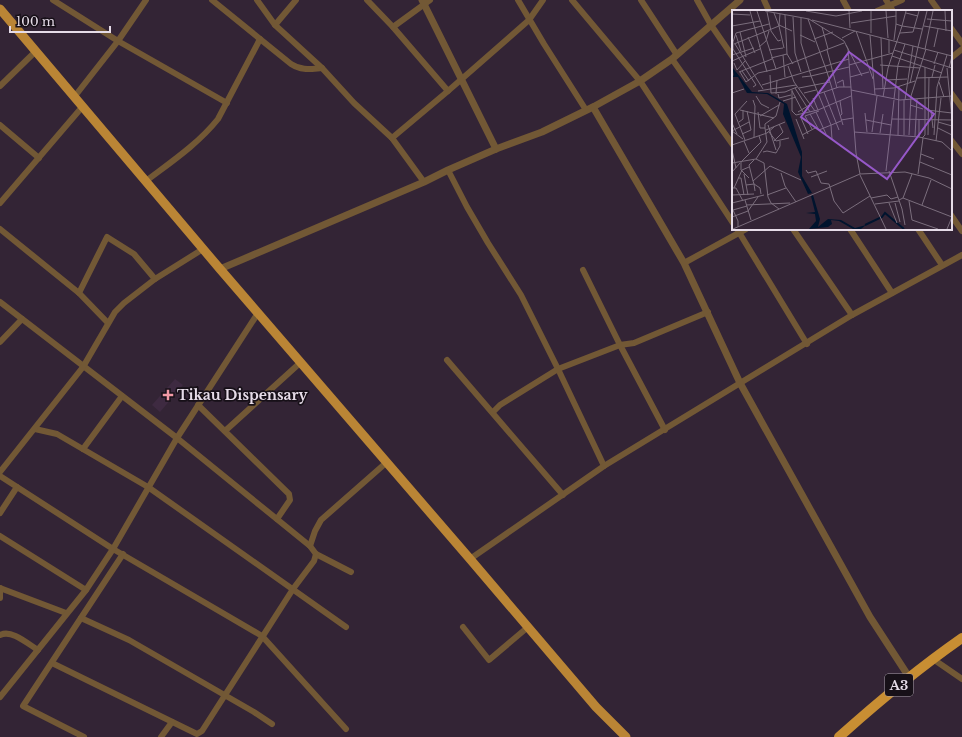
<svg xmlns="http://www.w3.org/2000/svg" width="962" height="737" font-family="'Libre Baskerville',serif">
<rect width="100%" height="100%" fill="#332435"/>
<polygon fill="#3e2a41" points="175,379 183,385 160,412 152,405"/>
<g fill="none" stroke-linecap="round" stroke-linejoin="round">
<g stroke="#725835" stroke-width="6">
<polyline points="53,0 118,41 227,103"/>
<path d="M212 0 291 64C302 71 310 69 322 68"/>
<polyline points="257,0 275,25 322,68 354,103 392,138 424,182"/>
<polyline points="367,0 393,27 448,91"/>
<polyline points="518,0 544,44 586,110"/>
<polyline points="572,0 640,81 733,223"/>
<polyline points="641,0 677,55"/>
<polyline points="697,0 711,25 733,57"/>
<polyline points="764,0 769,11"/>
<polyline points="843,0 849,11"/>
<polyline points="886,0 893,11"/>
<polyline points="931,0 939,11"/>
<polyline points="877,11 902,0"/>
<polyline points="275,25 296,0"/>
<polyline points="393,27 430,0"/>
<polyline points="951,28 962,43"/>
<polyline points="951,58 962,49"/>
<polyline points="672,59 733,145"/>
<polyline points="0,86 36,51"/>
<polyline points="951,93 962,108"/>
<polyline points="75,96 118,41 146,0"/>
<polyline points="0,125 39,158"/>
<polyline points="392,138 448,91 529,20 543,0"/>
<polyline points="951,140 962,154"/>
<polyline points="448,170 467,207 488,243 521,295 558,369 604,466"/>
<path d="M146 181C171 162 198 144 218 119L260 39"/>
<polyline points="0,203 83,106"/>
<polyline points="951,215 962,231"/>
<polyline points="0,229 79,293 108,323"/>
<polyline points="737,229 807,344"/>
<polyline points="793,229 852,315"/>
<polyline points="850,229 892,293"/>
<polyline points="918,229 942,265"/>
<polyline points="684,263 746,229"/>
<polyline points="583,270 620,345 665,430"/>
<polyline points="79,293 107,237 134,254 155,279"/>
<polyline points="0,302 177,438 310,546 316,554 351,572"/>
<polyline points="0,342 22,319"/>
<polyline points="447,360 563,495"/>
<polyline points="198,405 289,494 290,500 277,519"/>
<polyline points="493,412 500,405 558,369 620,345 634,343 708,312"/>
<polyline points="35,429 57,434 148,487 346,627"/>
<polyline points="225,431 301,362"/>
<polyline points="83,449 122,396"/>
<polyline points="0,472 83,367 115,312 124,303 155,279 203,249"/>
<polyline points="0,476 113,549 262,636 346,729"/>
<polyline points="0,513 17,487"/>
<polyline points="0,536 86,590"/>
<polyline points="310,546 315,531 321,520 387,462"/>
<polyline points="470,559 604,466 852,315 962,255"/>
<polyline points="0,588 66,613"/>
<polyline points="0,598 0,588"/>
<polyline points="81,618 129,640 254,712 272,724"/>
<polyline points="463,627 489,660 528,627"/>
<path d="M0 635C12 629 28 644 38 650"/>
<polyline points="933,659 962,679"/>
<polyline points="52,663 197,734 202,731 293,589 314,561 316,554"/>
<polyline points="0,697 86,590 113,549 177,438 258,313"/>
<polyline points="84,737 23,706 123,554"/>
<polyline points="161,737 172,722"/>
</g>
<g stroke="#725835" stroke-width="7">
<polyline points="422,0 496,149"/>
<polyline points="593,107 684,263 740,383 870,617 909,677"/>
<polyline points="220,269 424,182 448,170 496,149 542,132 593,107 640,81 672,59 740,0"/>
</g>
<polyline stroke="#ba8535" stroke-width="9" points="0,9 220,269 470,559 596,707 626,737"/>
<path stroke="#c88e33" stroke-width="10" d="M839 737C878 702 919 668 962 638"/>
</g>
<path fill="#f39aa7" stroke="#171018" stroke-width="1.5" d="M166 389h4v4h4v4h-4v4h-4v-4h-4v-4h4z"/>
<g text-anchor="middle" stroke-width="3.5" stroke-linejoin="round" paint-order="stroke">
<rect fill="#171018" stroke="#a89faa" stroke-width="1" x="885" y="674" width="28" height="22" rx="3"/>
<g font-size="13" font-weight="bold" fill="#e6dce8">
<text x="899" y="690">A3</text>
</g>
<g font-size="14" font-weight="bold" fill="#e6dce8" stroke="#171018" text-anchor="start">
<text x="177" y="400">Tikau Dispensary</text>
</g>
</g>
<g transform="translate(732 10)">
<rect width="220" height="220" fill="#332435"/>
<path d="M0 57 20 82 36 83 55 94 70 142V166L80 183 76 184 66 162 69 147 51 104 52 94 35 84 15 83 6 67H0L2 65ZM81 185 88 209 86 217 96 209 109 210 123 218 134 215 129 219H121L107 211 99 210 100 214 96 217 77 219 84 211 83 204 74 203 83 202 79 186Z" fill="#00142e"/>
<path fill="none" stroke="#00142e" stroke-width="2" d="M133 215 150 207 153 203 172 219"/>
<path fill="none" stroke="#7b6e7d" stroke-width="1" d="M18 1 35 62M25 1 44 59 112 33M33 1 77 9 112 31 116 39 124 143 128 164M74 1 104 6 130 1M117 1 118 18M154 1 156 28M174 1 170 16 190 19M213 1 214 21M35 2 39 21 46 31 49 30M42 3 47 16M174 3 186 6M0 4 18 5M48 4 47 16 52 38M53 5 55 44 61 54M61 7 63 43 69 62M69 8V33L79 66 117 57M76 9 95 62 111 115M195 9 220 11M80 10 220 46M119 13 164 6M47 15 60 21M0 16 28 11M192 16 220 21M90 17 96 39M124 21 141 69M8 22 14 47M139 23V1M168 23 181 22 187 1M4 25 9 41M68 25 83 32M138 25 143 85M16 27 23 43M110 28 123 21M149 28 151 79M82 29 101 22M157 30V43M162 30 164 14M2 34 47 16M3 34 31 79M114 35 130 66M27 37 34 31 37 21M186 37 195 1M202 37 206 19M193 39 201 1M37 40 51 38M95 40 105 78M162 40 220 58M0 45 22 38M51 45 53 67M160 46 210 63M39 48 55 44M0 51 28 39M2 53 5 60 13 51M202 54 206 42M117 55 161 43M148 55 188 58M56 56 62 72 83 101M215 58 220 109M217 58 220 46M10 61 17 71M7 62 40 49M8 62 14 72 26 63 44 59M38 65 39 83 53 82 65 77M70 67 79 66 99 115 100 129M118 67 137 62M200 67 203 55M184 68 216 67M154 70 175 69M207 72 212 87M105 73 111 70 112 77M178 73 186 37M30 75 117 49M21 77 24 75 1 39V32L4 23 37 14M63 78 78 102M67 78 98 72M143 79 162 78 183 71M60 80V101L64 105 86 100 119 86M119 80 168 90 220 86M26 81 64 75M60 81 72 104M92 82 107 120M0 83 12 79M72 83 84 80M44 84 45 70M46 84 47 88 59 85M86 84 107 77H119M24 86 29 94 37 98M151 87 156 58 170 16 164 14V1M81 88 86 100M162 89 166 55 173 34M21 90 23 96 22 127M173 90 181 36M51 91 64 87M178 95 191 99M8 100 42 108M195 100 220 103M199 101 201 118M26 102 28 118H33M66 102 79 94M84 102 94 124M133 103 135 122M78 104 87 120 109 111M28 106 47 95M108 106 110 104 108 91M69 108 76 124M64 109 72 129M160 109 220 110M109 110 121 108M134 110 159 115M7 112 11 109V100M206 112 220 116M0 113 5 124M36 115 44 140M33 118V114L44 106 48 92M206 118 220 125M80 119 73 106 87 101M34 120 53 112M0 121 17 112M0 121 11 129M37 122 44 131 57 128M122 122 187 127 210 132 220 141M140 122 145 86M148 123 151 104M10 124 19 120 15 101M70 125 85 117M166 125 167 76M172 125V90M177 125 179 86 194 39M196 125 197 67M202 125 205 77 215 45M183 126 185 89M187 127V109M190 128 193 125V57M13 130 3 104 15 91M12 131 17 143M42 131 51 122 47 114M204 131 209 88M0 135 35 123 42 117M0 140 4 158M31 142 35 141 44 143 48 136V131M189 144 202 149M24 149 32 153 36 187 39 193 47 199M188 152 220 165M0 153 24 149 35 132 33 118M74 160 76 163 84 161 89 173 97 174 102 191 111 203 138 186M154 161 162 90M157 161 170 199 173 215M0 162 8 153M49 163 53 176 64 192M12 164 16 185M186 164 191 128M128 165 154 219M79 167 95 161M6 168H9L12 185M17 168 9 160V152L29 132 27 126M21 171 17 155 22 150M14 175 22 174 21 171 38 156 69 170M0 178H4L11 191M2 178 10 160 17 157M23 181 22 174 28 178 29 184M0 185 22 184M35 185 54 178M139 188 155 185 159 189 166 187M171 188 220 207M13 190 19 210M167 190 171 188 180 164M177 191 180 210 206 219M0 193 32 185M157 193 165 213M163 193 168 212M143 194 167 191M14 195 58 193M190 195 199 170M0 207 16 201 26 187M6 217V211L1 200 15 196M1 219 128 164 173 162 197 168 220 179M215 219 220 207"/>
<path fill="#9658c9" fill-opacity="0.15" stroke="#9658c9" stroke-width="2" d="M117 42 202 104 155 169 69 107Z"/>
<rect width="220" height="220" fill="none" stroke="#e6dce8" stroke-width="2"/>
</g>
<path d="M10 26v6h100v-6" fill="none" stroke="#e6dce8" stroke-width="2"/>
<text x="16" y="26" font-size="12" fill="#e6dce8" stroke="#171018" stroke-width="3" paint-order="stroke">100 m</text>
</svg>
